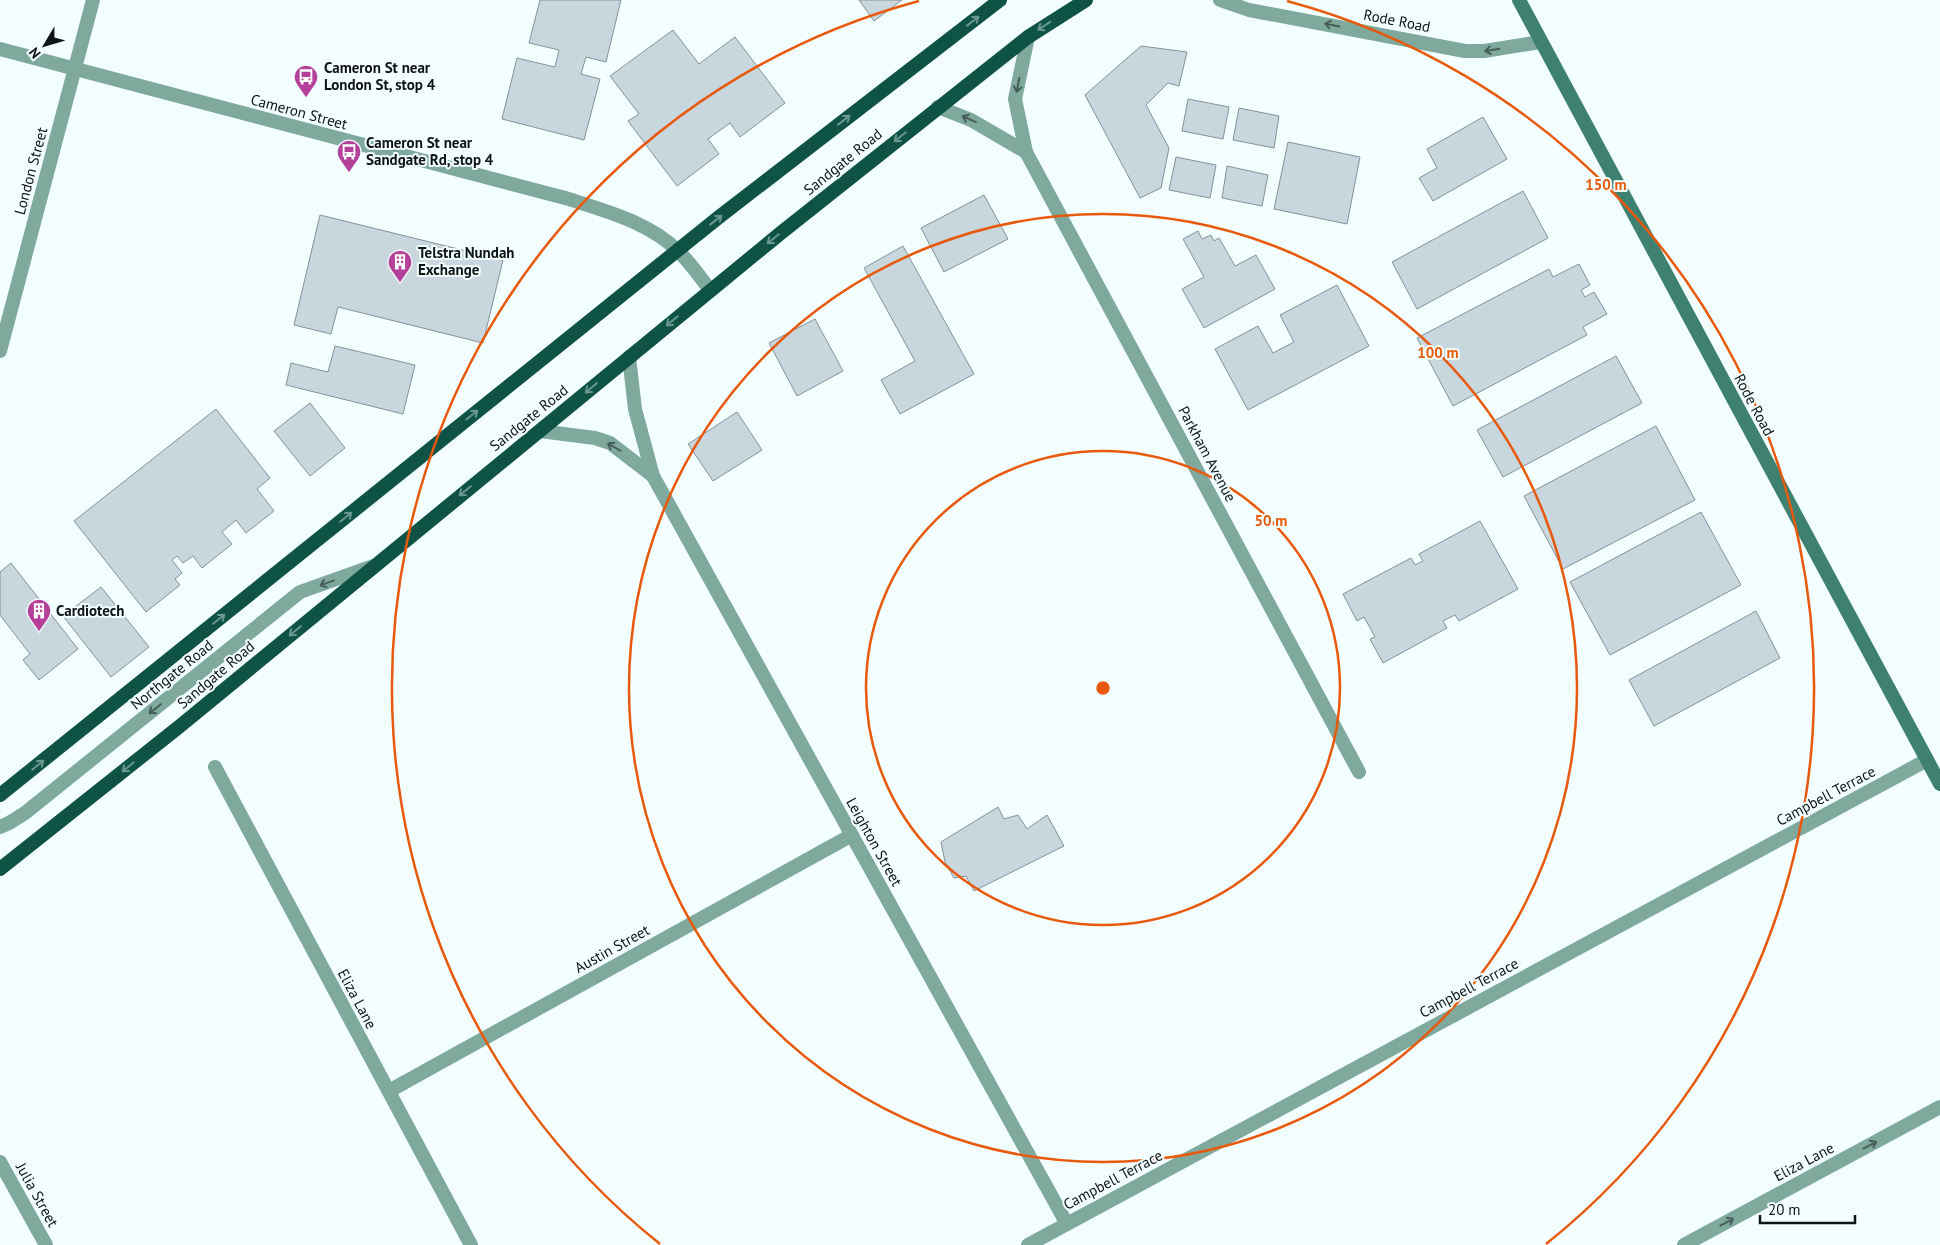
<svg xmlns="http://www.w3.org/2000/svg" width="1940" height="1245" font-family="'PT Sans',sans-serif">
<rect width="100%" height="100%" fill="#f3feff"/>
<g fill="#c8d6dd" stroke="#849198">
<polygon points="540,0 621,0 606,62 586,57 581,74 600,79 584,140 502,119 517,58 555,67 559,50 529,43"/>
<polygon points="859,0 902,0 874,21"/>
<polygon points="673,30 699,64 735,37 785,103 740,137 730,123 708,139 719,154 677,186 628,121 639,114 610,76"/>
<polygon points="1141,46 1187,52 1179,86 1168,83 1146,105 1169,148 1161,188 1140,198 1085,95"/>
<polygon points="1188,99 1229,107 1223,139 1182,131"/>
<polygon points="1239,108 1279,116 1274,148 1233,140"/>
<polygon points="1483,117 1507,159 1433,201 1419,178 1437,168 1427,149"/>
<polygon points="1288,142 1360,157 1347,224 1274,209"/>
<polygon points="1176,157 1216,165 1210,198 1169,190"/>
<polygon points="1227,166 1268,175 1262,206 1222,198"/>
<polygon points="1523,191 1548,238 1417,309 1392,262"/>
<polygon points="984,195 1008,239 944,272 921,228"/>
<polygon points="320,215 503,260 483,343 338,307 331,334 294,325"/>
<polygon points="1198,231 1202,239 1211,235 1214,241 1219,238 1235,266 1256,255 1275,289 1204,328 1182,289 1204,277 1183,239"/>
<polygon points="903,246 974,374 900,414 881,380 915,361 864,268"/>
<polygon points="1579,264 1590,285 1581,290 1585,297 1594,292 1607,314 1583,327 1587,335 1453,406 1417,338 1549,269 1553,277"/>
<polygon points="1337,285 1369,346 1248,410 1215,349 1258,326 1273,353 1294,342 1280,315"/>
<polygon points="815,319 843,371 797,396 769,343"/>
<polygon points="335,346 415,365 403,414 286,385 291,363 328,372"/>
<polygon points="1616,356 1642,403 1503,477 1477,430"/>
<polygon points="310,403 345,448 310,476 274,431"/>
<polygon points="216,409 270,478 257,489 274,511 246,533 236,520 222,532 232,544 202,568 193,556 183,563 177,556 172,560 182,573 175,579 180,585 146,612 74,521"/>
<polygon points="737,412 762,450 713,481 688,444"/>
<polygon points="1656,426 1695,500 1563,569 1524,496"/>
<polygon points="1701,512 1741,585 1610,655 1570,582"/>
<polygon points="1480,521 1518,589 1459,621 1455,615 1443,621 1447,628 1383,663 1370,639 1375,637 1364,617 1357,621 1343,594 1411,558 1415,565 1423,561 1419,554"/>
<polygon points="11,563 78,649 39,680 23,660 30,654 0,615 0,572"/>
<polygon points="101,587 149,647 111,677 63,616"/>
<polygon points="1756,611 1780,658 1654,726 1629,680"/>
<polygon points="998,807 1004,819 1018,815 1027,829 1047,815 1064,846 974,891 966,876 954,878 945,862 941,842"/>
</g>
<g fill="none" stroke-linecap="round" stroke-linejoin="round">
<g stroke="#7fa99d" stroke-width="14">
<polyline points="215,767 471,1245"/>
<polyline points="1684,1245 1940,1107"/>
</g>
<g stroke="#7fa99d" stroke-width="14">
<polyline points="1220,0 1249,10 1465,51 1484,51 1540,42"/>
<polyline points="1028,37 1015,99 1026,152 1359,772"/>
<path d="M0 49 569 199C607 212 649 222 678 251 690 262 700 277 710 290"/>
<polyline points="938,107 971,120 1026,152"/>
<polyline points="0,351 93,0"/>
<polyline points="629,357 635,409 653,476 1067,1224"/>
<polyline points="540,431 595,438 610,443 653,476"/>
<polyline points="389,1091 852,835"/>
<polyline points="0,1162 46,1245"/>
<polyline points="1028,1245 1927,760"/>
</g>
<polyline stroke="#7fa99d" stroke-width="14" points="0,827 9,823 25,813 300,592 373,566"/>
<polyline stroke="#3e8171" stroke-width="14" points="1519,0 1940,784"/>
<g stroke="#0e5346" stroke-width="14">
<polyline points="0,795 719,217 1000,0"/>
<polyline points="0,869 180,726 782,232 1028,37 1086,0"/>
</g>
</g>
<defs><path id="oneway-shaft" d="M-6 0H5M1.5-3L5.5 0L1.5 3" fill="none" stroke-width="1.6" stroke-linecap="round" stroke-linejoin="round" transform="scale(1.25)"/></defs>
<g stroke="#6a9790">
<use href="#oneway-shaft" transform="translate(973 21) rotate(-38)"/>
<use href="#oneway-shaft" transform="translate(1044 26) rotate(147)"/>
<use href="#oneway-shaft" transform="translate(844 120) rotate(-38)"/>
<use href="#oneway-shaft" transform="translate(900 137) rotate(141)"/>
<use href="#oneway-shaft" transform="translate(716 220) rotate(-38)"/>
<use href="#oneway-shaft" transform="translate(773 239) rotate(141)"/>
<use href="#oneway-shaft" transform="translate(672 321) rotate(140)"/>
<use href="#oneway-shaft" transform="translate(591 388) rotate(140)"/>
<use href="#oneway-shaft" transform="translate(472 415) rotate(-39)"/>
<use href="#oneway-shaft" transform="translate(465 491) rotate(141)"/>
<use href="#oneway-shaft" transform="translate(346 517) rotate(-39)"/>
<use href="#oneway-shaft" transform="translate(219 619) rotate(-39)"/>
<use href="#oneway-shaft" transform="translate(295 631) rotate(140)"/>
<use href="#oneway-shaft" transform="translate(38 765) rotate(-39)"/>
<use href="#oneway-shaft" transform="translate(128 767) rotate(141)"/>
</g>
<g stroke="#465e59">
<use href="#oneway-shaft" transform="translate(1332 25) rotate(-169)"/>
<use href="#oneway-shaft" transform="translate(1492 50) rotate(171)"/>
<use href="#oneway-shaft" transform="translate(1018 85) rotate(101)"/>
<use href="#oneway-shaft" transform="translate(969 119) rotate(-156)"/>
<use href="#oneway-shaft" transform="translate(614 447) rotate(-150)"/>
<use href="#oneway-shaft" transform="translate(327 583) rotate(160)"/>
<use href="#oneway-shaft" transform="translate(155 709) rotate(141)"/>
<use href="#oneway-shaft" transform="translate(1870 1145) rotate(-28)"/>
<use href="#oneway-shaft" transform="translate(1727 1222) rotate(-28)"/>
</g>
<g fill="none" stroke="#e8590c" stroke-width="2.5">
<circle cx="1103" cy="688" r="237"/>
<circle cx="1103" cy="688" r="474"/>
<path d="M660 1244A711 711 0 0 1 919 1M1287 1A711 711 0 0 1 1546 1244"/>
</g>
<defs>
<symbol id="bus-pin" viewBox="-11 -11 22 30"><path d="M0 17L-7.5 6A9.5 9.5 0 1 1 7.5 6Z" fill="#b4409a" stroke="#f3feff"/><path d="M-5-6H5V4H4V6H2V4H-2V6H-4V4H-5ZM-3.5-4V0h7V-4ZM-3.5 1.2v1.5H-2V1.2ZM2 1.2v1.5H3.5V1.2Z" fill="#fff"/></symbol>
<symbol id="building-pin" viewBox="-11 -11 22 30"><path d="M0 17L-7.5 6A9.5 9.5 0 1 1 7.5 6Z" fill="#b4409a" stroke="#f3feff"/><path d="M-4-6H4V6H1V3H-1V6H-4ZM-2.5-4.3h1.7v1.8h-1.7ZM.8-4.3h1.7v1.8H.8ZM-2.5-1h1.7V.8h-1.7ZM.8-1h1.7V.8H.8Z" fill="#fff"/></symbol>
</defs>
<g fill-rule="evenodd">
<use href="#bus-pin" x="292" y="63" width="28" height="38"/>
<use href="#bus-pin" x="335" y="138" width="28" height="38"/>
<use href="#building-pin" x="386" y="248" width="28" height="38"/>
<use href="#building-pin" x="25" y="597" width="28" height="38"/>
</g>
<g text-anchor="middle" stroke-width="4" stroke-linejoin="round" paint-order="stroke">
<g font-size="15" fill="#0e1415" stroke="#f3feff">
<text transform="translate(1397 21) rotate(11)" y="5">Rode Road</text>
<text transform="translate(299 112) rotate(15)" y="5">Cameron Street</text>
<text transform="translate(843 162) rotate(-39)" y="5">Sandgate Road</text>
<text transform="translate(31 171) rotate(-75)" y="5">London Street</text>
<text transform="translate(1754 405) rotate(62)" y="5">Rode Road</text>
<text transform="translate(529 418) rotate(-39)" y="5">Sandgate Road</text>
<text transform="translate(1207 454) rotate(62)" y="5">Parkham Avenue</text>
<text transform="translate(172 675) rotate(-39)" y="5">Northgate Road</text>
<text transform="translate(216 675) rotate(-40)" y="5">Sandgate Road</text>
<text transform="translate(1826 796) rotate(-28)" y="5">Campbell Terrace</text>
<text transform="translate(874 842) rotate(61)" y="5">Leighton Street</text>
<text transform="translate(612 949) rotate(-29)" y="5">Austin Street</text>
<text transform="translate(1469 988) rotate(-28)" y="5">Campbell Terrace</text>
<text transform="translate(357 999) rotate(62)" y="5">Eliza Lane</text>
<text transform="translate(1804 1162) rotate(-28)" y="5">Eliza Lane</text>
<text transform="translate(1113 1180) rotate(-28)" y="5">Campbell Terrace</text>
<text transform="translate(37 1195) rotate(61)" y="5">Julia Street</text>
</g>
<g font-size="15" font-weight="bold" fill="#0e1415" stroke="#f3feff" text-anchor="start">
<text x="324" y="73">Cameron St near<tspan x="324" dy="17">London St, stop 4</tspan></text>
<text x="366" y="148">Cameron St near<tspan x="366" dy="17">Sandgate Rd, stop 4</tspan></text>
<text x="418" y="258">Telstra Nundah<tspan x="418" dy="17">Exchange</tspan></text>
<text x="56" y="616">Cardiotech</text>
</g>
</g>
<circle cx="1103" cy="688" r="8" fill="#e8590c" stroke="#f3feff" stroke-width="2.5"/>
<g font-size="15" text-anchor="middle" font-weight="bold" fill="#e8590c" stroke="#f3feff" stroke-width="4" stroke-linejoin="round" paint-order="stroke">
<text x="1606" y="190">150 m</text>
<text x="1438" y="358">100 m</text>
<text x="1271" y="526">50 m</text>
</g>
<g transform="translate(45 45) rotate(232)" stroke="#f3feff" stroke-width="4" paint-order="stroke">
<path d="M0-4L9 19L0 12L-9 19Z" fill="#0e1415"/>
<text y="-8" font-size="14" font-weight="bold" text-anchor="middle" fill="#0e1415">N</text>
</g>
<path d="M1760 1215v8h95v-8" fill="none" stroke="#0e1415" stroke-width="2.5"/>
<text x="1768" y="1215" font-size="15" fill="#0e1415" stroke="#f3feff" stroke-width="4" paint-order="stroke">20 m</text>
</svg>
